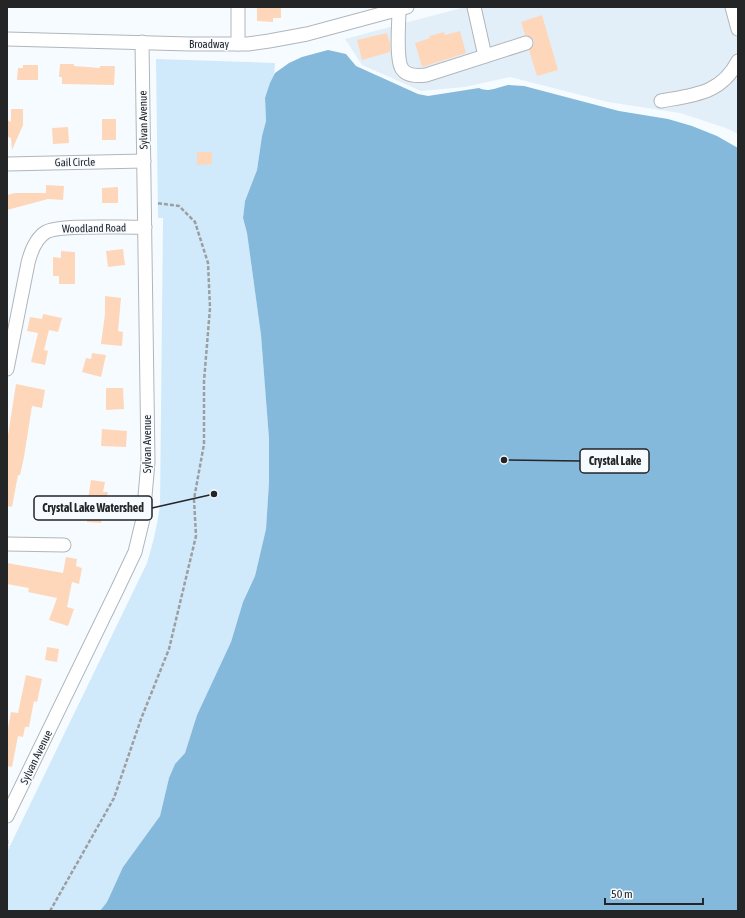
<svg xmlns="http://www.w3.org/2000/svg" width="745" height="918" font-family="'Asap Condensed',sans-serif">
<rect width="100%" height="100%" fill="#f6fbff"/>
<polygon fill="#e3eff8" points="465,7 738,7 738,134 726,128 680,113 608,102 510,77 465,87 421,91 362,65 345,39"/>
<path fill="#d0eafb" d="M156 59 275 63 274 76 265 98 266 121 262 136 257 170 245 201 243 218 247 233 261 335 269 439V482L266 529 255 576 243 602 231 642 197 715 185 753 175 764 169 778 160 816 123 867 107 902 100 911H7V852L147 563C153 544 157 526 160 506L163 218H158Z"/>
<path fill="#85b9db" d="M328 50 346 54 356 66 418 94 428 96 479 88C490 93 497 87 508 85 513 85 519 86 524 86L619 111 668 119 692 126 717 136 738 148V911H100L107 902 123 867 160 816 169 778 175 764 185 753 197 715 231 642 243 602 255 576 266 529 269 482V439L261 335 247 233 243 218 245 201 257 170 262 136 266 121 265 98 270 83 275 73 289 63 302 57Z"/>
<g fill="#fed7ba">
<polygon points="257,7 281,7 281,18 273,18 273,22 257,21"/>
<polygon points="542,15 558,70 537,76 529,50 534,45 534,41 531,37 525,35 521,22"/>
<polygon points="460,31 466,53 422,67 415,43 430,38 429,36 444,32 445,35"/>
<polygon points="387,33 390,44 390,52 362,60 357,40"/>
<polygon points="60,64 74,64 74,66 100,68 100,66 115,66 114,85 62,84 62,77 59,77"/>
<polygon points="23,65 38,65 38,80 17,80 18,68 23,68"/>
<polygon points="11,109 23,109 23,125 12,150 11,138 7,136 7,120 11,122"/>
<rect x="102" y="119" width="14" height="21"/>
<polygon points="68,127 69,143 53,144 52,128"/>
<polygon points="197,152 212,152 212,164 197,165"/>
<polygon points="46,185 64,186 63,200 48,199 7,210 7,195 15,193 46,193"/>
<polygon points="118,187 118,203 102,203 102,188"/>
<polygon points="123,249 125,265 108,267 106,251"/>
<polygon points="61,251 75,252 75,284 59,284 59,276 53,276 53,257 61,258"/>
<polygon points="105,296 121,298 118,331 123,332 122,346 101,344 105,314"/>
<polygon points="43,314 62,318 58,332 49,330 44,350 48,351 45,365 31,362 38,333 27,331 30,317 42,319"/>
<polygon points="92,353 106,355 101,377 82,372 86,358 91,359"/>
<polygon points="16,384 45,390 42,408 32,406 24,457 20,475 18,475 12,507 7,506 7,442"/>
<polygon points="106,388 123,388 124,409 106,410"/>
<polygon points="102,429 127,431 126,447 101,446"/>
<polygon points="91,480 105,482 103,492 108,492 106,501 110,502 108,515 102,515 101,523 87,522 90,500 88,500"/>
<polygon points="66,557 77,559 76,566 82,568 79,584 72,582 67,607 74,609 68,626 49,620 57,598 28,592 29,588 7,584 7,563 63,573"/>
<polygon points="47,647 59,649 57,662 45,660"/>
<polygon points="26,675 42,679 37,702 34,701 29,727 25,727 23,737 18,736 12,767 7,766 7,733 11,712 18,713"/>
</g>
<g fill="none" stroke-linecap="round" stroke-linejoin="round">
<defs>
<g id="minor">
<polyline points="474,7 485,56"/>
<polyline points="732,7 738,29"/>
<path d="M399 9C399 23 396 55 401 67 405 76 418 76 426 75L526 43"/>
<polyline points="7,39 190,44 248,44 269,41 307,34 407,7"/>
<polyline points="238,44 238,7"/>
<path d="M661 101C694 95 721 94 738 61"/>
<polyline points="7,164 144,161"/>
<path d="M7 369 28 263C31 251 36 238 46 232 60 224 125 228 145 227"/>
<polyline points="7,544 64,545"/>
<polyline points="7,816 116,592 135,552 143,519 148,462 142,42"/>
</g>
</defs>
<use href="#minor" stroke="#b1b6ba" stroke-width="15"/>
<g stroke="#9b9fa2" stroke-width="2.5" stroke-dasharray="4 2" stroke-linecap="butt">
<polyline points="7,840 7,847"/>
<polyline points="50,911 114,798 141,719 169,649 196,536 194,499 204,444 204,381 210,308 208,263 195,222 179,206 157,203"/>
</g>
<use href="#minor" stroke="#fff" stroke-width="13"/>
</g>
<g text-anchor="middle" stroke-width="3" stroke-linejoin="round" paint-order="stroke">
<g font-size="11" fill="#232527" stroke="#f6fbff">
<text x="209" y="48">Broadway</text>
<text transform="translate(143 120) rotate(-91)" y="4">Sylvan Avenue</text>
<text transform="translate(75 162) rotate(-1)" y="4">Gail Circle</text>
<text transform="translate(94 228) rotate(-1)" y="4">Woodland Road</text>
<text transform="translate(147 444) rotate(-90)" y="4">Sylvan Avenue</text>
<text transform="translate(36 757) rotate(-64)" y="4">Sylvan Avenue</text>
</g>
</g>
<path fill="none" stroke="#232527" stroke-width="1.5" d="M504 460L580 461M214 494L152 508"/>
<g fill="#232527" stroke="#f6fbff" stroke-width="1.5">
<circle cx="504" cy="460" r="4"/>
<circle cx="214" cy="494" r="4"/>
</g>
<g fill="#f6fbff" stroke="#232527" stroke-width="1.5">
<rect x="580" y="449" width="69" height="24" rx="4"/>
<rect x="34" y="496" width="118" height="24" rx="4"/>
</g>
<g font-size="12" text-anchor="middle" font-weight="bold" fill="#232527">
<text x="615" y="465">Crystal Lake</text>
<text x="93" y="512">Crystal Lake Watershed</text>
</g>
<rect width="745" height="918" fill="none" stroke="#232527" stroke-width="16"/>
<path d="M605 898v6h98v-6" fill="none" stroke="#232527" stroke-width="2"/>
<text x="611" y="898" font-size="12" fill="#232527" stroke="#f6fbff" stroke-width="3" paint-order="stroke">50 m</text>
</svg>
